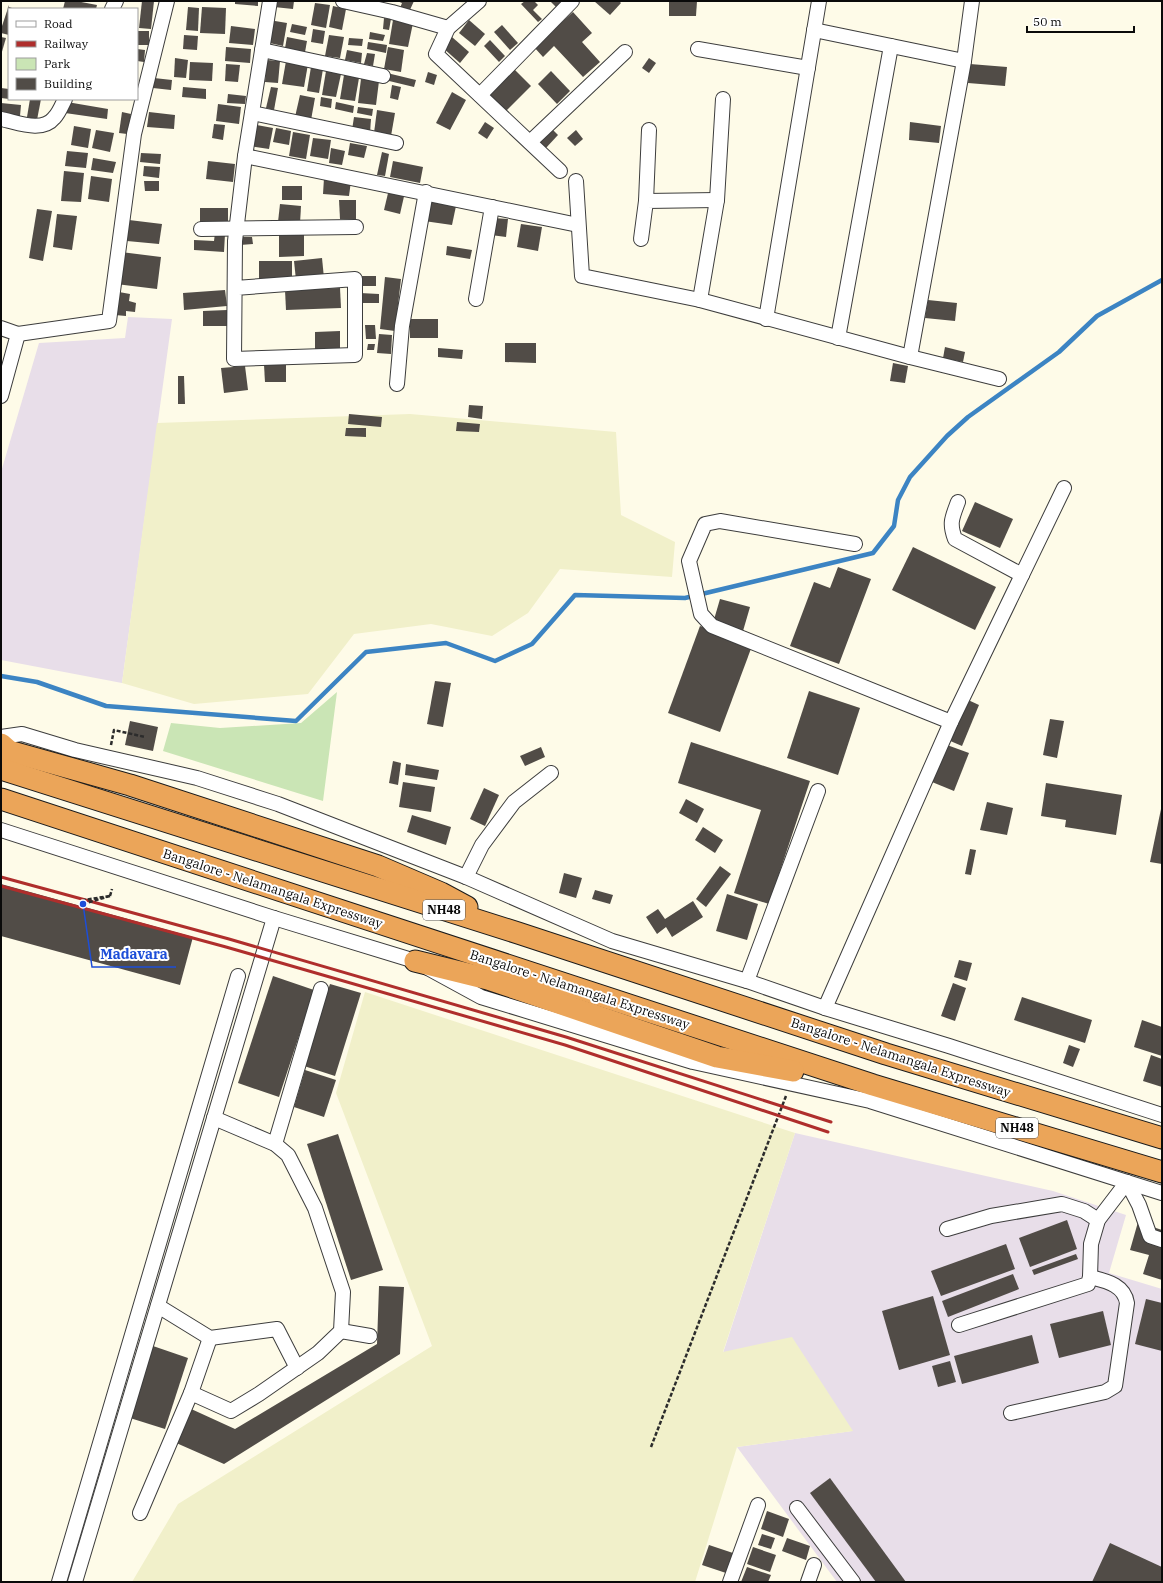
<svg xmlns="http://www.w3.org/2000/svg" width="1163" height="1583" font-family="'IBM Plex Serif',serif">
<rect width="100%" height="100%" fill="#fefbe8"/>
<g fill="#e8dee9">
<polygon points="128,317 172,319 122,683 1,660 1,472 39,343 125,338"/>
<polygon points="795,1133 1053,1191 1126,1215 1109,1273 1162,1289 1162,1582 837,1582 737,1447 852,1431 723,1353"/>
</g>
<g fill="#f1f0ca">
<polygon points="410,414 616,432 621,515 675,542 672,577 560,569 528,613 492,636 431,624 354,634 308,694 194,704 122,683 157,423"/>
<polygon points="365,992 795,1133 723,1352 792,1337 853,1431 737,1447 695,1582 132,1582 178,1504 432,1346 336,1093"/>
</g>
<polygon fill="#cae5b5" points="337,692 323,801 163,751 171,723 220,728 301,723"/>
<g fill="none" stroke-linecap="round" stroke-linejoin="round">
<polyline stroke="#3c84c3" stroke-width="4.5" points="1,676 37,682 106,706 296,721 366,652 446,643 495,661 532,644 575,595 685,598 873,553 894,526 898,500 910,477 947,436 968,417 1059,352 1097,316 1162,280"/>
</g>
<g fill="#514c47">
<polygon points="65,1 76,1 97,5 96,9 63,9"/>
<polygon points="142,1 154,1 151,29 139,28"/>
<polygon points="235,1 258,1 258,6 235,4"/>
<polygon points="274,1 294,1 293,9 274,7"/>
<polygon points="397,1 414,1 409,12 400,8 402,3"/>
<polygon points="525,1 534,1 538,5 533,10 542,19 538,22 521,4"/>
<polygon points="550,1 560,1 561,2 556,7"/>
<polygon points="594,1 619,1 621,3 610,15"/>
<polygon points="669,1 697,1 696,16 669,16"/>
<polygon points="315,3 330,5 326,28 311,25"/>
<polygon points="9,5 9,7 15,9 9,9 9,35 1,33 1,29"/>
<polygon points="333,6 346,9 342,30 329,27"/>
<polygon points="188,7 199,8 198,31 186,30"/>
<polygon points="202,7 226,8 225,34 200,33"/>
<polygon points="573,12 592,33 582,42 600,62 583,77 554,46 543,57 534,47"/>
<polygon points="384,18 391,19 389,30 383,29"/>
<polygon points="269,20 287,23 283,46 265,42"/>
<polygon points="393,20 413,23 408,47 389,44"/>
<polygon points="469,20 485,34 475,46 459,33"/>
<polygon points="292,24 307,27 305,35 290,32"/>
<polygon points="502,25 518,43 510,50 494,32"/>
<polygon points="231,26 255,29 253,45 229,43"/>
<polygon points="313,29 325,31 323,44 311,42"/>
<rect x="137" y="31" width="12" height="14"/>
<polygon points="370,32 385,35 383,41 369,39"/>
<polygon points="184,35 198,36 197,50 183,49"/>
<polygon points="329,35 344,37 340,58 325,56"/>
<polygon points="1,37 6,38 1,55"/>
<polygon points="287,37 307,41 305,52 285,48"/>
<polygon points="452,37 469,52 460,63 443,48"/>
<polygon points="349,38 363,39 362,46 348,45"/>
<polygon points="490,40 505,56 499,62 484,46"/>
<polygon points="368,42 387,45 386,53 367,49"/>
<polygon points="226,47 251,49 250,63 225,61"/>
<polygon points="388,47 404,50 401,72 384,69"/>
<polygon points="137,49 145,50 144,62 137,61"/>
<polygon points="347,50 362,53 361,63 345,60"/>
<polygon points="367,53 375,54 373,66 364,64"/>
<polygon points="175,58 188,60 186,78 174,77"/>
<polygon points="649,58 656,63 649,73 642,68"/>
<polygon points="267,60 280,61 278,83 265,82"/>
<polygon points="286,61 308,64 304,87 282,84"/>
<polygon points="190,62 213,63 212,81 189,80"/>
<polygon points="226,64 240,65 238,82 225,81"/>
<polygon points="970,64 1007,67 1005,86 968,83"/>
<polygon points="311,67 323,69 319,93 307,91"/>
<polygon points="514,69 531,86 506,111 489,94"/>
<polygon points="326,71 341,74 336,97 322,95"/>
<polygon points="551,71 570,91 557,104 538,84"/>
<polygon points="428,72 437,75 434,85 425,82"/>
<polygon points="387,73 416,80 414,87 385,80"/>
<polygon points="344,75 359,78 355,101 340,99"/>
<polygon points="154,78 172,80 171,90 153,88"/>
<polygon points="361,79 379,81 376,105 358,103"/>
<polygon points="392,85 401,87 398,100 390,98"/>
<polygon points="183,87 206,89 206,99 182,97"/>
<polygon points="271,87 278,88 274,110 266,108"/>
<polygon points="1,88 9,89 9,99 1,98"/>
<polygon points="452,92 466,100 450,130 436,123"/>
<polygon points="228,94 246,96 245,104 227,103"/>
<polygon points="300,95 315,98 311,120 295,117"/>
<polygon points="321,97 332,99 331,108 320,106"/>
<polygon points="30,99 41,99 37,120 27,117"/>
<polygon points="67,102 108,109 107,119 65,113"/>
<polygon points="336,102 354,106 353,113 335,109"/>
<polygon points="1,103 21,105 20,116 1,114"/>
<polygon points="218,104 241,107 239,124 216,121"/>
<polygon points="358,107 373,109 372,116 357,113"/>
<polygon points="377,110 395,113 391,136 374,133"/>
<polygon points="122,112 131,114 127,134 119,133"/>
<polygon points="149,112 175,115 174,129 147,127"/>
<polygon points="354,117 371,119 370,133 352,130"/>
<polygon points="485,122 494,128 487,139 478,133"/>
<polygon points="910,122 941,126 939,143 909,140"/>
<polygon points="214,124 225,125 223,140 212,138"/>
<polygon points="252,124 273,128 269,149 249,146"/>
<polygon points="74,126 91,129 88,148 71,145"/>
<polygon points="550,127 558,135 545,149 536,141"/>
<polygon points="276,128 291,131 289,145 273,142"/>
<polygon points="96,130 114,133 110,152 92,148"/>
<polygon points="576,130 583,139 575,146 567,138"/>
<polygon points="293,132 310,135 306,159 289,156"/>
<polygon points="313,138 331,140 328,159 310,156"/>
<polygon points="350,143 367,146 364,158 348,155"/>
<polygon points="331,148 345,151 342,165 329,163"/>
<polygon points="67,151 88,153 86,168 65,166"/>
<polygon points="382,152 389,154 385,176 377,175"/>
<polygon points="141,153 161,154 160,164 140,162"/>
<polygon points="93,158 116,162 113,173 91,170"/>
<polygon points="208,161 235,164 233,182 206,179"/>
<polygon points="393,161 423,167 420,183 390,177"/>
<polygon points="144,166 160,167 159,178 143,176"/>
<polygon points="64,171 84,173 81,202 61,201"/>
<polygon points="91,176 112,179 109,202 88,199"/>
<polygon points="324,178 351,181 349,196 323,194"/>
<polygon points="144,181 159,181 159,191 145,191"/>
<rect x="282" y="186" width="20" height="14"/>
<polygon points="389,189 405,192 400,214 384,210"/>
<polygon points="339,200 356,200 356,219 340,219"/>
<polygon points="428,201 456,206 452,225 424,221"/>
<polygon points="280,204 301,206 300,224 278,222"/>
<rect x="200" y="208" width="28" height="17"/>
<polygon points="37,209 52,211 43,261 29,258"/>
<polygon points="57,214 77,216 72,250 53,247"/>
<polygon points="493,218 508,219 506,237 491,235"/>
<polygon points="129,220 162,224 159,244 127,241"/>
<polygon points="521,224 542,227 538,251 517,247"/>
<polygon points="215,233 225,234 224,252 194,250 194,240 214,241"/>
<polygon points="279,234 304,234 304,256 279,257"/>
<polygon points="240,237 252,237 253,244 240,245"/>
<polygon points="447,246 472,250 470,259 446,255"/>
<polygon points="121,252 161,257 157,289 116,284"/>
<polygon points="322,258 324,278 296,280 294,261"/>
<polygon points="259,261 292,261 292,280 259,279"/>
<polygon points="360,276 376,276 376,286 359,286"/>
<polygon points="385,277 401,279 395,331 380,329"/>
<polygon points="340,288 341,308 286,310 285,290"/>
<polygon points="225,290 227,306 184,310 183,293"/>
<polygon points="119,292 130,294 129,301 136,303 135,312 126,311 126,316 115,315"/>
<polygon points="360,293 379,294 379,303 360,303"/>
<polygon points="928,300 957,303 955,321 925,318"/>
<polygon points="227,310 227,326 203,326 203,311"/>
<rect x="410" y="319" width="28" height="19"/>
<polygon points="365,325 375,325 376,339 366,339"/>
<polygon points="340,331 340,353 315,353 315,332"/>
<polygon points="379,334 392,335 391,354 377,353"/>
<polygon points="505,343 536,343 536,363 505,362"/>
<polygon points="368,344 375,344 374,350 367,350"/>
<polygon points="945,347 965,352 963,362 943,358"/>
<polygon points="438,348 463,350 462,359 438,357"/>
<polygon points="893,363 908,366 905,383 890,381"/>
<polygon points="264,365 286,365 286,382 265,382"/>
<polygon points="245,366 248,390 224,393 221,368"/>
<polygon points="178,376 184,376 185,404 178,404"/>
<polygon points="469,405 483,406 482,419 468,417"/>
<polygon points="349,414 382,417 381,427 348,424"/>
<polygon points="457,422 480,424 479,432 456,431"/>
<polygon points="346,428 366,428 366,437 345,436"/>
<polygon points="975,502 1013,519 1000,548 962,531"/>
<polygon points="913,547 996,587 975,630 892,590"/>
<polygon points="838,567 871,579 839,664 790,646 814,582 830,588"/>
<polygon points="720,599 750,607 743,631 713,623"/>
<polygon points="700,626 752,646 720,732 668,713"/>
<polygon points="435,681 451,683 443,727 427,724"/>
<polygon points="809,691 860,708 838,775 787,758"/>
<polygon points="966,699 979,705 962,746 948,740"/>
<polygon points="1050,719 1064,721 1057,758 1043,755"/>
<polygon points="130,721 158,727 153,751 125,745"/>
<polygon points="691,742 810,781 769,904 734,893 761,810 678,783"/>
<polygon points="947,745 969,753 954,791 932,782"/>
<polygon points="541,747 545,757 525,766 520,756"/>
<polygon points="393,761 401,763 398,785 389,783"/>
<polygon points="406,764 439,770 437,780 405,775"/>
<polygon points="403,782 435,787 431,812 399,807"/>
<polygon points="1046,783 1122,795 1116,835 1065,827 1066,820 1041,816"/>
<polygon points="484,788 499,795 485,826 470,819"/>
<polygon points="686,799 704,809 697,823 679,813"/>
<polygon points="987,802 1013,808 1007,835 980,830"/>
<polygon points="1161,809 1162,809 1162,864 1150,862"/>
<polygon points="412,815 451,827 446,845 407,832"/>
<polygon points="703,827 723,840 715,853 695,840"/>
<polygon points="970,849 976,850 971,875 965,874"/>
<polygon points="720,866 731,874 706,907 696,899"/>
<polygon points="564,873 582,878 576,898 559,893"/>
<polygon points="1,884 193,937 180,985 1,936"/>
<polygon points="595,890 613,895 610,904 592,899"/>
<polygon points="727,894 758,904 747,940 716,931"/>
<polygon points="693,901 703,917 672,937 666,927 657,934 646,917 658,909 665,919"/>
<polygon points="959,960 972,963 967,981 954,977"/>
<polygon points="273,976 314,990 279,1097 238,1083"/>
<polygon points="953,983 966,988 955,1021 941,1016"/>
<polygon points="330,984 361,993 335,1076 304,1066"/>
<polygon points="1022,997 1092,1020 1085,1043 1014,1020"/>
<polygon points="1142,1020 1162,1027 1162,1056 1134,1047"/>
<polygon points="1069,1045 1080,1049 1073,1067 1063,1063"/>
<polygon points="1151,1055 1162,1059 1162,1087 1143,1081"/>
<polygon points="305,1070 336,1080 324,1117 294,1107"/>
<polygon points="338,1134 383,1270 351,1280 307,1144"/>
<polygon points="1067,1220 1077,1249 1030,1267 1019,1238"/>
<polygon points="1138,1222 1162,1230 1162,1280 1143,1274 1149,1255 1130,1250"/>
<polygon points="1006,1244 1015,1269 941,1296 931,1271"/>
<polygon points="1076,1254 1078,1259 1034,1275 1032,1270"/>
<polygon points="1013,1274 1019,1289 948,1317 942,1301"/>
<polygon points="379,1286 404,1287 400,1354 224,1464 174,1442 189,1408 235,1429 377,1344"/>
<polygon points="933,1296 950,1355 899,1370 882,1311"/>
<polygon points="1146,1299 1162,1303 1162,1351 1135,1344"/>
<polygon points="1103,1311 1111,1345 1059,1358 1050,1324"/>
<polygon points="1032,1335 1039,1363 962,1384 954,1356"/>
<polygon points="153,1346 188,1358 165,1429 130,1418"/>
<polygon points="950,1361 956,1382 938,1387 932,1366"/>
<polygon points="830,1478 906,1582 876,1582 810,1493"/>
<polygon points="767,1511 789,1519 783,1537 761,1529"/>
<polygon points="762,1534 775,1538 771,1549 758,1545"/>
<polygon points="787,1538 810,1546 806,1560 782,1551"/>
<polygon points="1110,1543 1162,1567 1162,1582 1092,1582"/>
<polygon points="709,1545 733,1553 726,1573 702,1565"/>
<polygon points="753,1547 776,1555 770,1572 747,1564"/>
<polygon points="747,1567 771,1575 768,1582 741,1582"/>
</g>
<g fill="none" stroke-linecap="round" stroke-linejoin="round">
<defs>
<g id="minor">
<polyline points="343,1 392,12 448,28"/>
<polyline points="479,1 448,28 436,54 560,171"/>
<polyline points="112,9 116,1"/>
<polyline points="814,30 964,61"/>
<polyline points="698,49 808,68"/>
<polyline points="262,50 383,76"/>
<polyline points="480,95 572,1"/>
<polyline points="252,113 396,143"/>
<path d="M1 119C17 122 42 133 54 118 59 113 62 105 65 99"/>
<polyline points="530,142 625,52"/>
<polyline points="245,156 578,225"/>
<polyline points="576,181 582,276 700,300 910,357 999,379"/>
<polyline points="646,201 649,130"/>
<polyline points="201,229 356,227"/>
<polyline points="641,239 646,201 717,200"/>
<polyline points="235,288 355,279 355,355 234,359 235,241 245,156 270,1"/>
<polyline points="476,299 492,207"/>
<polyline points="700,300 717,200 723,99"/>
<polyline points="766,319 819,1"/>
<polyline points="1,328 18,334 1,396"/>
<polyline points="18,334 109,321 134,134 167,1"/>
<polyline points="838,338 891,46"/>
<polyline points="910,357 964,61 972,1"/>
<polyline points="397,384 402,326 426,192"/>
<path d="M958 502C952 518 949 523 955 539L1022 575"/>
<polyline points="855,544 720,521 705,524 689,561 701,614 712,626 951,722"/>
<polyline points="1,737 22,734 75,750 197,778 278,804 466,877 612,941 747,981 825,1008 949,1046 1162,1115"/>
<polyline points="1,830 274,918 415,961 481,997 693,1062 870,1101 1162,1193"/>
<polyline points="466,877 482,845 514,802 551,773"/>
<polyline points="747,981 818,791"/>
<polyline points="825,1008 951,722 1064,488"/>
<polyline points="275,1144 321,989"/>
<polyline points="947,1229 991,1216 1062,1204 1084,1211 1098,1220"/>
<polyline points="158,1306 210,1338 277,1329 297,1368"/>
<polyline points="959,1325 1088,1284 1090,1277 1091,1244 1098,1220 1127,1182 1139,1205 1150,1236 1162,1240"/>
<polyline points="341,1331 370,1336"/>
<polyline points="191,1393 210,1338"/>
<path d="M1011 1413 1105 1392 1115 1386 1127 1303C1124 1284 1105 1281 1090 1277"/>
<polyline points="797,1508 853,1582"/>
<polyline points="140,1513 191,1393 231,1411 259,1394 318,1353 341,1331 343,1292 315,1208 288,1155 275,1144 214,1118"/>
<polyline points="59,1582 238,976"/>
<polyline points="75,1582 274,918"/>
<polyline points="730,1582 758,1505"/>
<polyline points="808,1582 814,1565"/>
</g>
<g id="highway">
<polyline points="1,744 9,751 130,785 378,866 441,893 467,907"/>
<polyline points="1,769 518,933 886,1054 1162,1138"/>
<polyline points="1,799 873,1085 1162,1172"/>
<polyline points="415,961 488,979 717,1057 793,1071"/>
</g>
</defs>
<use href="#minor" stroke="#3d3d3d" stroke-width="16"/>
<use href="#highway" stroke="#1b1b1b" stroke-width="23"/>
<g stroke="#2c2c2c" stroke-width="2.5" stroke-dasharray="4 2" stroke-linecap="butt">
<polyline points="111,745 114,730 145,737"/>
<polyline points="110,896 112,889"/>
<polyline points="651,1447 786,1096"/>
</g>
<use href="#minor" stroke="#fff" stroke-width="14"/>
<use href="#highway" stroke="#eba559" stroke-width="21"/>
<g stroke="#af2e2c" stroke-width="3">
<polyline points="1,877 229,939 566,1037 831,1122"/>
<polyline points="1,886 226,947 565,1045 828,1132"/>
</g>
<polygon stroke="#2c2c2c" stroke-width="2.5" stroke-dasharray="4 2" stroke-linecap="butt" points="110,896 83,904 84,900"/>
</g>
<g text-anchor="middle" stroke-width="4" stroke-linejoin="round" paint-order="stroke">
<g fill="#fff" stroke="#545454" stroke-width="1">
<rect x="423" y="900" width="42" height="20" rx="3"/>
<rect x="996" y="1118" width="42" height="20" rx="3"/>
</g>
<g font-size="12" font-weight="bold" fill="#0a0a0a">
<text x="444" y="914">NH48</text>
<text x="1017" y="1132">NH48</text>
</g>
<g font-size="13" fill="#0a0a0a" stroke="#fff">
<text transform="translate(273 888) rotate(18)" y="5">Bangalore - Nelamangala Expressway</text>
<text transform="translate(580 989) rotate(18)" y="5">Bangalore - Nelamangala Expressway</text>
<text transform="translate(901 1057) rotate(18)" y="5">Bangalore - Nelamangala Expressway</text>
</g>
</g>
<path fill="none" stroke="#1d4ed8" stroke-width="1.5" d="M83 904L92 967H176"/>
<circle fill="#1d4ed8" stroke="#fff" stroke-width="1.5" cx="83" cy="904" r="4"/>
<g font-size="14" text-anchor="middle" font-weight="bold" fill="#1d4ed8" stroke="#fff" stroke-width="4" stroke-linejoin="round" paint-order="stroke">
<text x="134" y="959">Madavara</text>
</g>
<rect width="1163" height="1583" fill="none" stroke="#0a0a0a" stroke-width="4"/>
<rect x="8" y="8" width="130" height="92" fill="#ffffff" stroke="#9d9d9d"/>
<rect x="16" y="21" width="20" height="6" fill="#ffffff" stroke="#9d9d9d"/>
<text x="44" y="28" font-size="12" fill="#0a0a0a">Road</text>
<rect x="16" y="41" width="20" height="6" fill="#af2e2c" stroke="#9d9d9d"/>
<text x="44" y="48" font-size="12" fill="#0a0a0a">Railway</text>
<rect x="16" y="58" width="20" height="12" fill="#cae5b5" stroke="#9d9d9d"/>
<text x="44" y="68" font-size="12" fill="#0a0a0a">Park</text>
<rect x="16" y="78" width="20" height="12" fill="#514c47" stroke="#9d9d9d"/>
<text x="44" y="88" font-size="12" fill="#0a0a0a">Building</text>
<path d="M1027 26v6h107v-6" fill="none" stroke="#0a0a0a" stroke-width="2"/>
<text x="1033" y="26" font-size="12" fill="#0a0a0a" stroke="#ffffff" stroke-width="3" paint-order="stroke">50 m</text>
</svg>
